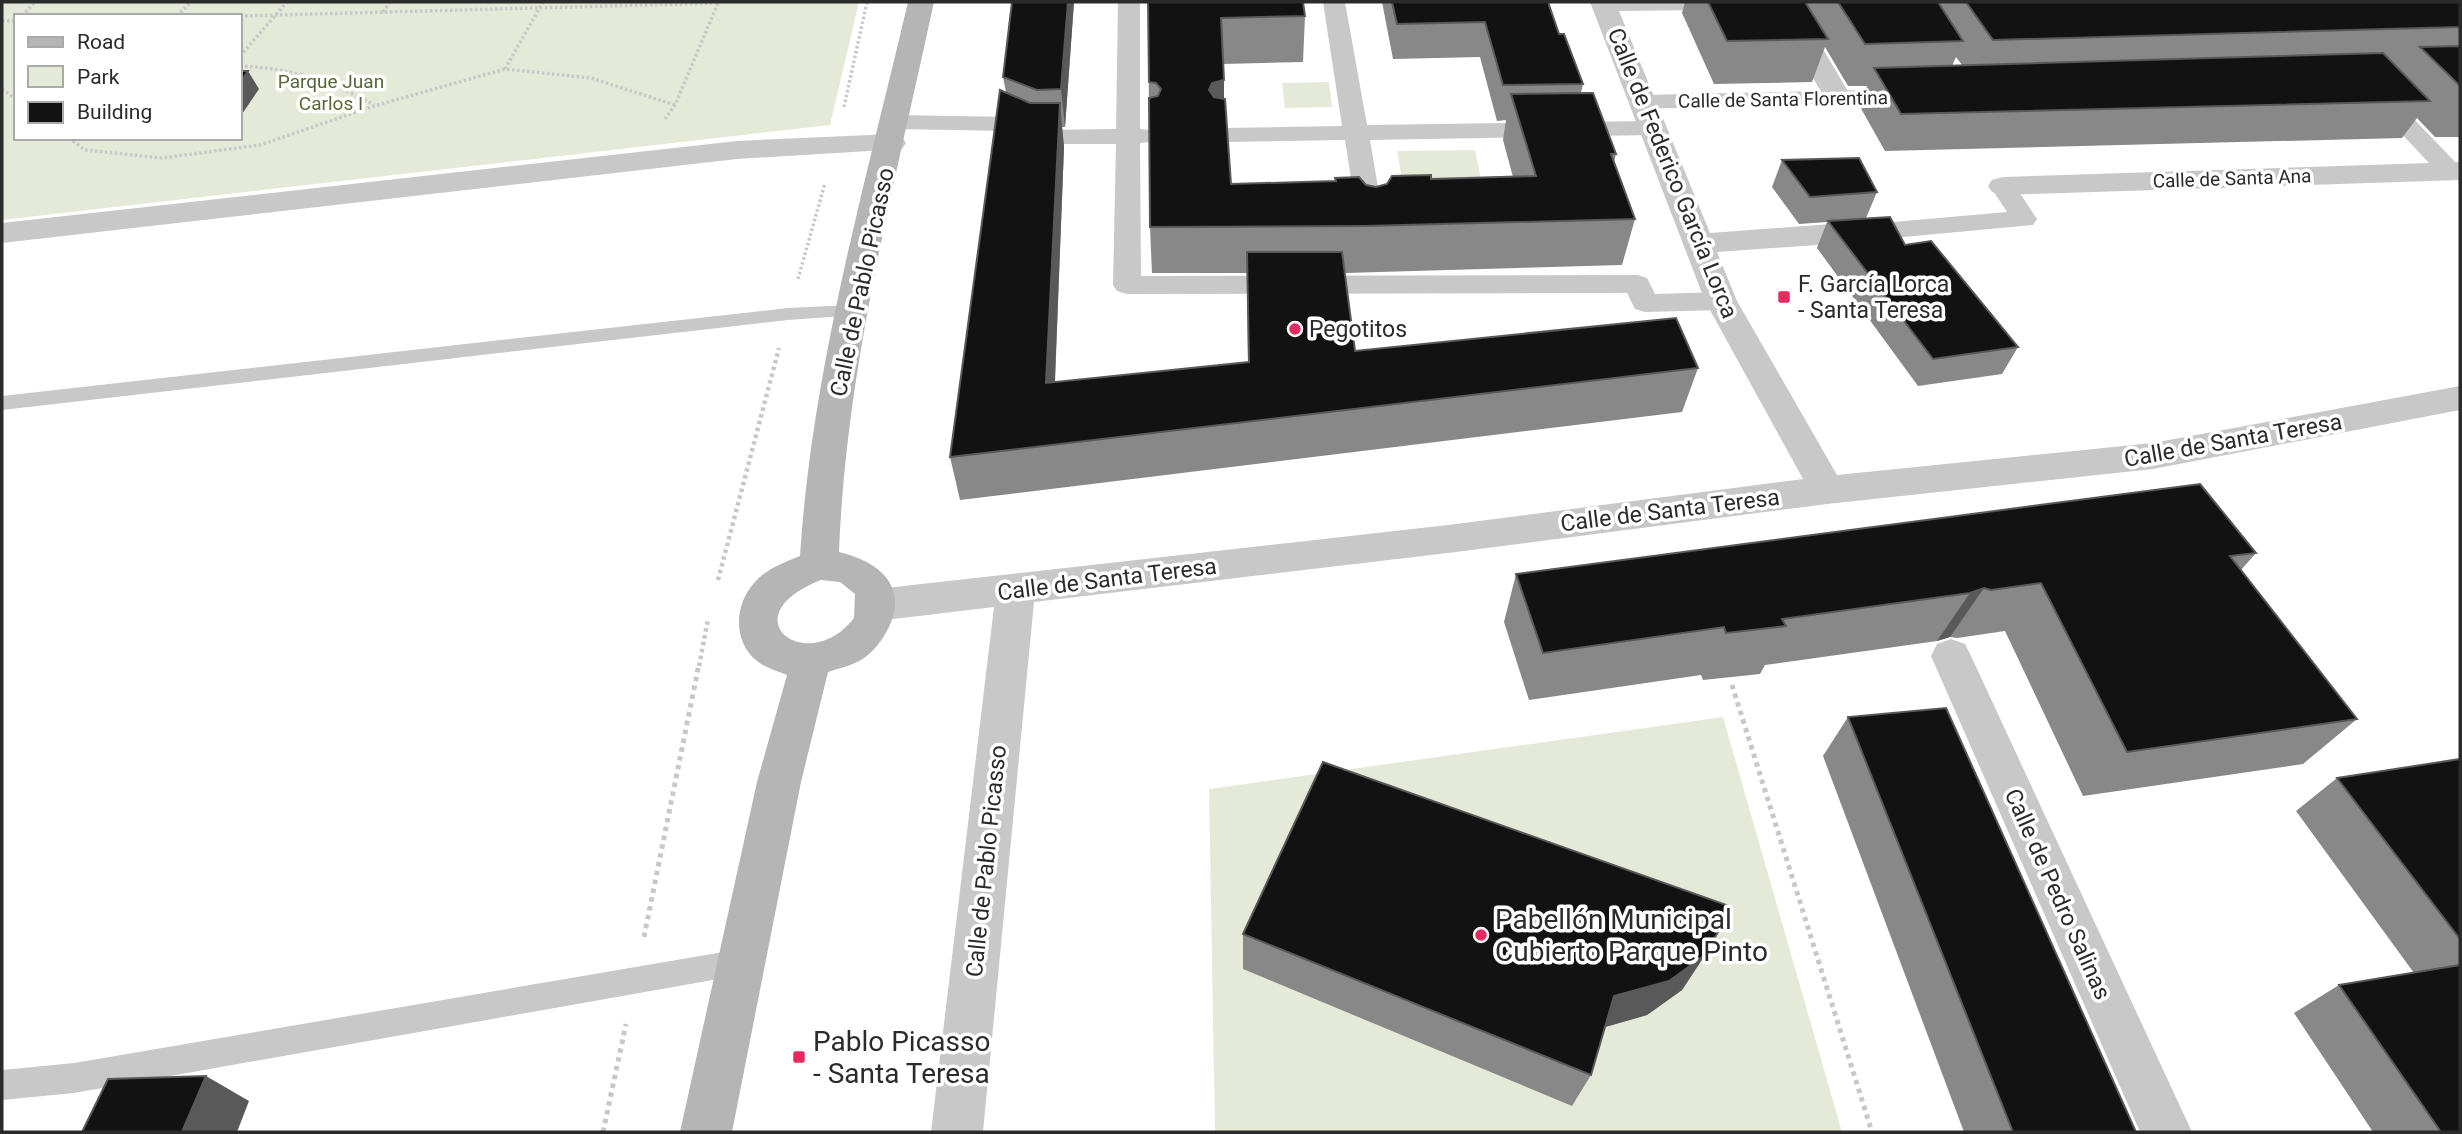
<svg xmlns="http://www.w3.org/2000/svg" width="2462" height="1134" font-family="Roboto,sans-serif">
<rect width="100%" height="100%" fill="#fff"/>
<g fill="#e5ead8" fill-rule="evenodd">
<path d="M2 2H859L830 125 2 220ZM16 16H240V138H16Z"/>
<polygon points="1329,82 1332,107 1285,108 1282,83"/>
<polygon points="1475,150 1483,189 1404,190 1397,151"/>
<polygon points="1723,717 1842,1132 1215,1132 1209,789"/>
</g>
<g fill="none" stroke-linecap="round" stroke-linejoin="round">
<g stroke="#c8c8c8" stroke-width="3.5" stroke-dasharray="2.5 2.5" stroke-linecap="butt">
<polyline points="383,12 390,2"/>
<polyline points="22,16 35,2"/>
<polyline points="177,16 191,2"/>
<polyline points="240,16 718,3"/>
<polyline points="2,21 16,21"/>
<polyline points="240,56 287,2"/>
<path d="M240 66C290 68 331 81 374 105"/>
<polyline points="505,69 543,2"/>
<polyline points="2,89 16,99"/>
<polyline points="844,107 867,2"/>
<polyline points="665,119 675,105 718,3"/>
<polyline points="69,138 85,150 162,158 260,145 374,106 505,69 591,78 675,105"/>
<polyline points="798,279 825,183"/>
</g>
<g stroke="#c8c8c8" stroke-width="4.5" stroke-dasharray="3.5 3.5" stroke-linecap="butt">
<polyline points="718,580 779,348"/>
<polyline points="699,666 708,619"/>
</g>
<g stroke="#c8c8c8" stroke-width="5" stroke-dasharray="4.5 4.5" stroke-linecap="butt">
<polyline points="1732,685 1872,1132"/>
<polyline points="644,937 699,664"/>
<polyline points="603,1132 626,1024"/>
</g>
<g fill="#c8c8c8" fill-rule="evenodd">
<polygon points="851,305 858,307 861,311 858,315 788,320 2,410 2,396 788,308"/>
<polygon points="741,949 751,952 755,962 751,972 741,975 74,1093 2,1100 2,1070 74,1063"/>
</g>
<g fill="#c8c8c8" fill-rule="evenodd">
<polygon points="1118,2 1140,2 1140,129 1158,131 1161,136 1158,141 1140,143 1141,276 1637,275 1647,278 1655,294 1721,292 1731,295 1735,301 1731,307 1721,310 1645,312 1635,309 1627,293 1127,294 1117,291 1113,285 1116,144 1036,144 1009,131 896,129 887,127 884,122 887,117 896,115 1014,117 1041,130 1116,129"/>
<polygon points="1323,2 1345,2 1367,125 1651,121 1660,123 1663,128 1660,133 1651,135 1370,140 1384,223 1380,229 1371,231 1362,229 1358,223 1345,140 1224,142 1215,140 1212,135 1215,130 1224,128 1342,126"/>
<polygon points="2378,88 2386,90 2460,167 2460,177 2451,180 2442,177 2370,100 2366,95 2370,90"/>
<polygon points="1908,89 1916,91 1920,96 1916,101 1641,109 1632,107 1629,102 1632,97 1641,95"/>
<polygon points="2003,178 2012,181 2037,219 2033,225 1882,239 1873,237 1869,231 1873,225 1882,223 2007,212 1990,186 1994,181"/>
</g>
<g fill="#c8c8c8" fill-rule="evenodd">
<polygon points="1590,2 1717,2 1713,7 1704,10 1619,11 1710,233 1873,221 1884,224 1888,231 1884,238 1873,241 1717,252 1737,301 1837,475 2153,443 2460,386 2460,410 2153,469 1827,504 1448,553 1034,602 983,1132 931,1132 994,607 877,621 863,616 857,605 863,594 877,589 1448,525 1803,479 1705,301"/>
<polygon points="1769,2 1795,2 1852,98 1848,104 1838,106 1828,104"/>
<polygon points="892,134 902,137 906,143 902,149 737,159 2,243 2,223 737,141"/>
<polygon points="2460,162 2460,180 2003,195 1992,192 1988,186 1992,180 2003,177"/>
<polygon points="1951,639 1965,644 1971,656 2192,1132 2140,1132 1931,656 1937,644"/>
</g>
<path fill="#b5b5b5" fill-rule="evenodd" d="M908 2H934C895 183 846 366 839 552 877 561 910 585 888 629 882 640 875 650 864 658 854 665 840 668 828 672L801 782 732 1132H680L757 782 787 675C777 671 765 668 757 661 733 642 734 605 754 583 766 569 783 563 800 556 812 368 865 185 908 2ZM821 580 840 582 855 594 854 618C808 678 727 617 821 580Z"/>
</g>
<g fill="#888" fill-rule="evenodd">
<polygon points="1012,2 1074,2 1065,127 1062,127 1064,147 1055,383 1248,362 1247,273 1152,273 1150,227 1148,2 1305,16 1303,62 1223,64 1224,98 1231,184 1335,181 1335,178 1376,187 1431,179 1513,177 1503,140 1506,120 1497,121 1480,57 1393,59 1382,2 1548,2 1559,34 1583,84 1581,93 1616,154 1614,162 1635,219 1622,265 1345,273 1355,351 1698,368 1682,412 960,500 950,457 1006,92 1003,77"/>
<path d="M1685 2H2460V137H2435L2417 118 2402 138 1885 151 1859 105 1867 86H1848L1825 47 1812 82 1714 84 1682 13ZM1956 57 1962 65 1952 66Z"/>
<polygon points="1782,160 1877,192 1866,218 1905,245 2018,347 2002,374 1918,386 1817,248 1827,222 1799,224 1772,187"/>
<polygon points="2256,553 2241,570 2357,719 2303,764 2083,796 2005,631 1957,638 1950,637 1937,641 1765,665 1760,674 1703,680 1701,675 1529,700 1504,622 1516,574"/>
<polygon points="1848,717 2136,1132 1964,1132 1823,756"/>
<polygon points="2460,757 2460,1132 2373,1132 2294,1013 2339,985 2414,973 2296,811 2337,778 2457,760"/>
<polygon points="1243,934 1705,955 1682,990 1647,1015 1605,1027 1591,1075 1572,1106 1243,969"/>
</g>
<g fill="#595959">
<polygon points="1068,2 1074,2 1065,127 1061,89"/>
<polygon points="248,71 259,89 240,117 240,83"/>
<polygon points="1224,80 1224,125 1209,90 1212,83"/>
<polygon points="1060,103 1064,147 1053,427 1046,383"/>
<polygon points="1984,588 1950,637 1937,641 1970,593"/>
<polygon points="1705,955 1682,990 1647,1015 1595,1030 1614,996"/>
<polygon points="206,1076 249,1101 237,1132 182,1132"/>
</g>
<g fill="#121212" stroke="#595959" stroke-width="2">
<polygon points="1012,2 1068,2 1061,89 1037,90 1003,77"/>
<polygon points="1148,2 1303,2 1305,16 1221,18 1224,80 1212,83 1209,90 1214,97 1225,99 1231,184 1336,181 1335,178 1359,177 1366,185 1376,187 1387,184 1392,176 1431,175 1431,179 1536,176 1511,94 1593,93 1616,154 1611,154 1635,219 1365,226 1150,227 1149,98 1158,96 1161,89 1156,83 1149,82"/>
<polygon points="1392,2 1548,2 1559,34 1564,34 1583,84 1503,85 1485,22 1397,24"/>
<polygon points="1708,2 1805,2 1828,39 1727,41"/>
<polygon points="1838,2 1938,2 1963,41 1865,44"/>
<polygon points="1966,2 2460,2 2460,27 1993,40"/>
<polygon points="2460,46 2460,86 2420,47"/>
<polygon points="2383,53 2430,101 1901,114 1874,68"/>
<polygon points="240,71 248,71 240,83"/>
<polygon points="1000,90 1030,103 1060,103 1046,383 1249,362 1247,252 1342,252 1355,351 1676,318 1698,368 950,457"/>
<polygon points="1859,158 1877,192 1810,197 1782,160"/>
<polygon points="1890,217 1905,245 1931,241 2018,347 1933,359 1828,221"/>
<polygon points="2200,484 2256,553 2230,556 2357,719 2127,752 2041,583 1991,590 1984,588 1970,593 1782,619 1786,626 1726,633 1724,627 1543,653 1516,574"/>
<polygon points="1946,708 2136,1132 2013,1132 1848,717"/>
<polygon points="2460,759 2460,939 2337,778"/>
<polygon points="1323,762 1732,907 1705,955 1669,981 1614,996 1591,1075 1243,934"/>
<polygon points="2460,965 2460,1132 2441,1132 2339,985"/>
<polygon points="206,1076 182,1132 82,1132 108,1079"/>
</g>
<g fill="#e62a60" stroke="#fff" stroke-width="2.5">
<rect x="1777" y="290" width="14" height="14" rx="3.5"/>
<circle cx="1295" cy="329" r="7"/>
<circle cx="1481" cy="935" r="7"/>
<rect x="792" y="1050" width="14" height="14" rx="3.5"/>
</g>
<g text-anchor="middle" stroke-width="7" stroke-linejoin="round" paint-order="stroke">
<g font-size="19" fill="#586739" stroke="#fff">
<text x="331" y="88">Parque Juan<tspan x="331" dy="22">Carlos I</tspan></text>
</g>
<g font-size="19" fill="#2b2b2b" stroke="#fff">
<text transform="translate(1783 99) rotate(-1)" y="7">Calle de Santa Florentina</text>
<text transform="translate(2232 178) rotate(-2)" y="7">Calle de Santa Ana</text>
</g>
<g font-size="23" fill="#2b2b2b" stroke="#fff">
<text transform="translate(1673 173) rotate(68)" y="8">Calle de Federico García Lorca</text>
<text transform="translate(862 282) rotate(-78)" y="8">Calle de Pablo Picasso</text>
<text transform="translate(2233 440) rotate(-10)" y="8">Calle de Santa Teresa</text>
<text transform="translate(1670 510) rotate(-7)" y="8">Calle de Santa Teresa</text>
<text transform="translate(1107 579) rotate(-7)" y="8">Calle de Santa Teresa</text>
<text transform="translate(986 861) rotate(-84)" y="8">Calle de Pablo Picasso</text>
<text transform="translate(2058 894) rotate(66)" y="8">Calle de Pedro Salinas</text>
</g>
<g font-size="23" fill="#2b2b2b" stroke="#fff" text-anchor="start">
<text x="1798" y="292">F. García Lorca<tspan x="1798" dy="26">- Santa Teresa</tspan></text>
<text x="1309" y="337">Pegotitos</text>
</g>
<g font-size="28" fill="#2b2b2b" stroke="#fff" text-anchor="start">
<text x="1495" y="929">Pabellón Municipal<tspan x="1495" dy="32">Cubierto Parque Pinto</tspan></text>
<text x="813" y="1051">Pablo Picasso<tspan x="813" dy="32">- Santa Teresa</tspan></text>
</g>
</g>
<rect width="2462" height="1134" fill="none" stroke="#2b2b2b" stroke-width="7"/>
<rect x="14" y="14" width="228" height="126" fill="#ffffff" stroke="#aaaaaa" stroke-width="2"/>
<rect x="28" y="37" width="35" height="10" fill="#b5b5b5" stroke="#aaaaaa" stroke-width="2"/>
<text x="77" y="49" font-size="21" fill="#2b2b2b">Road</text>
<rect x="28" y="66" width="35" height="21" fill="#e5ead8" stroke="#aaaaaa" stroke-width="2"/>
<text x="77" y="84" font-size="21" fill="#2b2b2b">Park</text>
<rect x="28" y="102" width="35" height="21" fill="#121212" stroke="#aaaaaa" stroke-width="2"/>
<text x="77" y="119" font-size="21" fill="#2b2b2b">Building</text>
</svg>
